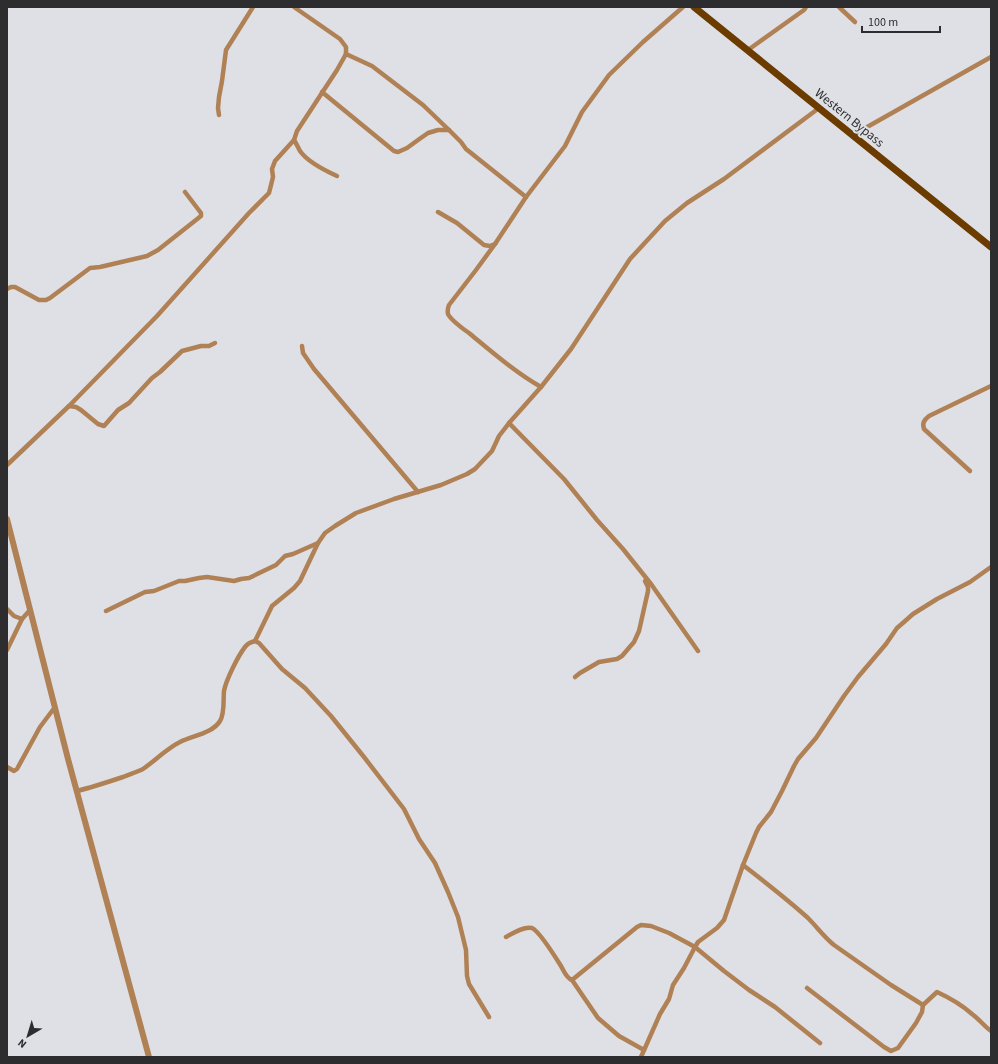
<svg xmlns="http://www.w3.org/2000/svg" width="998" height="1064" font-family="'Source Sans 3',sans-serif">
<rect width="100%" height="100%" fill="#dfe0e5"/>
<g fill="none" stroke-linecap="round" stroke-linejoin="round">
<g stroke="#b18156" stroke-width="4.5">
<path d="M294 7 340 39 346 47V54L337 70 297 131 294 140C296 143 298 147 300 151 307 161 326 171 337 176"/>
<polyline points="839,7 855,22"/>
<polyline points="748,50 804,10 806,7"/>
<polyline points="346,54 372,66 423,105 449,130 461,142 466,149 526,197"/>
<polyline points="322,92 394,151 398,152 407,148 418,140 428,133 438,130 449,130"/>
<polyline points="219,115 218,108 219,97 222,81 226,50 253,7"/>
<polyline points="853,135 991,57"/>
<polyline points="438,212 457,223 484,245 490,246 495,244 526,197 565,146 582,112 609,75 643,42 683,7"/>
<path d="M495 244 476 270 449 305C448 308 447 310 448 314 450 319 463 329 469 333 492 352 515 372 541 387"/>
<polyline points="7,289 11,287 15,287 39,300 46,300 50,298 90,268 100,267 147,256 158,250 201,216 201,213 185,192"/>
<polyline points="302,346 303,353 314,369 418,492"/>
<polyline points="69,406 157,316 249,213 269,193 273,177 272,169 275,161 294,140"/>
<polyline points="509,423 564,479 597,520 623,549 651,584 698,651"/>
<polyline points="7,465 69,406 76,407 81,410 98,424 104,426 118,410 129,403 152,378 160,372 182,351 201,346 209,346 215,343"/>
<path d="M970 471 924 429C922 423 924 420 929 416L991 386"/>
<polyline points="7,609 14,616 22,619"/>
<polyline points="106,611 145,592 154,591 179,581 185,581 199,578 207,577 234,581 241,579 249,578 276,565 285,556 293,554 318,543"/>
<polyline points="255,641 259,643 282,669 305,688 331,716 364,757 404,809 419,839 435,863 448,892 458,917 466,950 467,976 469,984 489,1017"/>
<polyline points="7,650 22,619 30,610"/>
<polyline points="575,677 580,673 599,662 617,659 622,656 634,642 639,631 648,591 648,587 645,581"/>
<polyline points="7,767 14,771 17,769 40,727 55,707"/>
<path d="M77 791C93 787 108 782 123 777 130 774 137 772 143 769 156 760 166 749 180 742 192 736 213 733 220 721 225 713 223 700 224 691 226 680 238 656 245 647 247 644 251 642 255 641L272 606 294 588 300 581 318 543 325 533 335 526 356 513 394 499 441 485 467 474 475 469 492 451 499 436 509 423 541 387 571 349 630 259 665 221 687 203 724 179 819 108"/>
<path d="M743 865C765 882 787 899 808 918 817 927 824 937 834 945L891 985 923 1005 937 992C950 998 962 1005 972 1014 979 1019 984 1026 991 1031"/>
<path d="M506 937C513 933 524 926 532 928 539 931 556 958 561 966 564 971 566 978 572 980L637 927 641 925 651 926 669 933 695 947 724 971 749 990 775 1007 820 1043"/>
<polyline points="572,980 598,1018 619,1036 644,1050"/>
<polyline points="807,988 884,1047 891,1051 898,1048 916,1023 922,1012 923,1005"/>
<polyline points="641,1057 660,1014 669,999 673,985 684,968 695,947 698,942 717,928 724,920 743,865 756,833 759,827 771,812 782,791 794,766 798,759 816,738 844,696 858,677 886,644 897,628 904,622 913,614 937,599 970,582 991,567"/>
</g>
<polyline stroke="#b18156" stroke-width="6" points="7,519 68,759 149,1057"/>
<polyline stroke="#6c3b00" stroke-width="7" points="694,7 991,247"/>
</g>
<g text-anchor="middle" stroke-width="4" stroke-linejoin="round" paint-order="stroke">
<g font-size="13" fill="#2d2d2f" stroke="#dfe0e5">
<text transform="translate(850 117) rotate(39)" y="5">Western Bypass</text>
</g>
</g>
<rect width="998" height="1064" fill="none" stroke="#2d2d2f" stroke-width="16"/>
<g transform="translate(28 1036) rotate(218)" stroke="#dfe0e5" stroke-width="3" paint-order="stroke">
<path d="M0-3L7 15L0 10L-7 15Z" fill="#2d2d2f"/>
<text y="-6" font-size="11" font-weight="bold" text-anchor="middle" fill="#2d2d2f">N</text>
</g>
<path d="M862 26v6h78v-6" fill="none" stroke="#2d2d2f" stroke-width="2"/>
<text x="868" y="26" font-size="12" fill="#2d2d2f" stroke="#dfe0e5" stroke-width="3" paint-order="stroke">100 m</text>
</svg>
